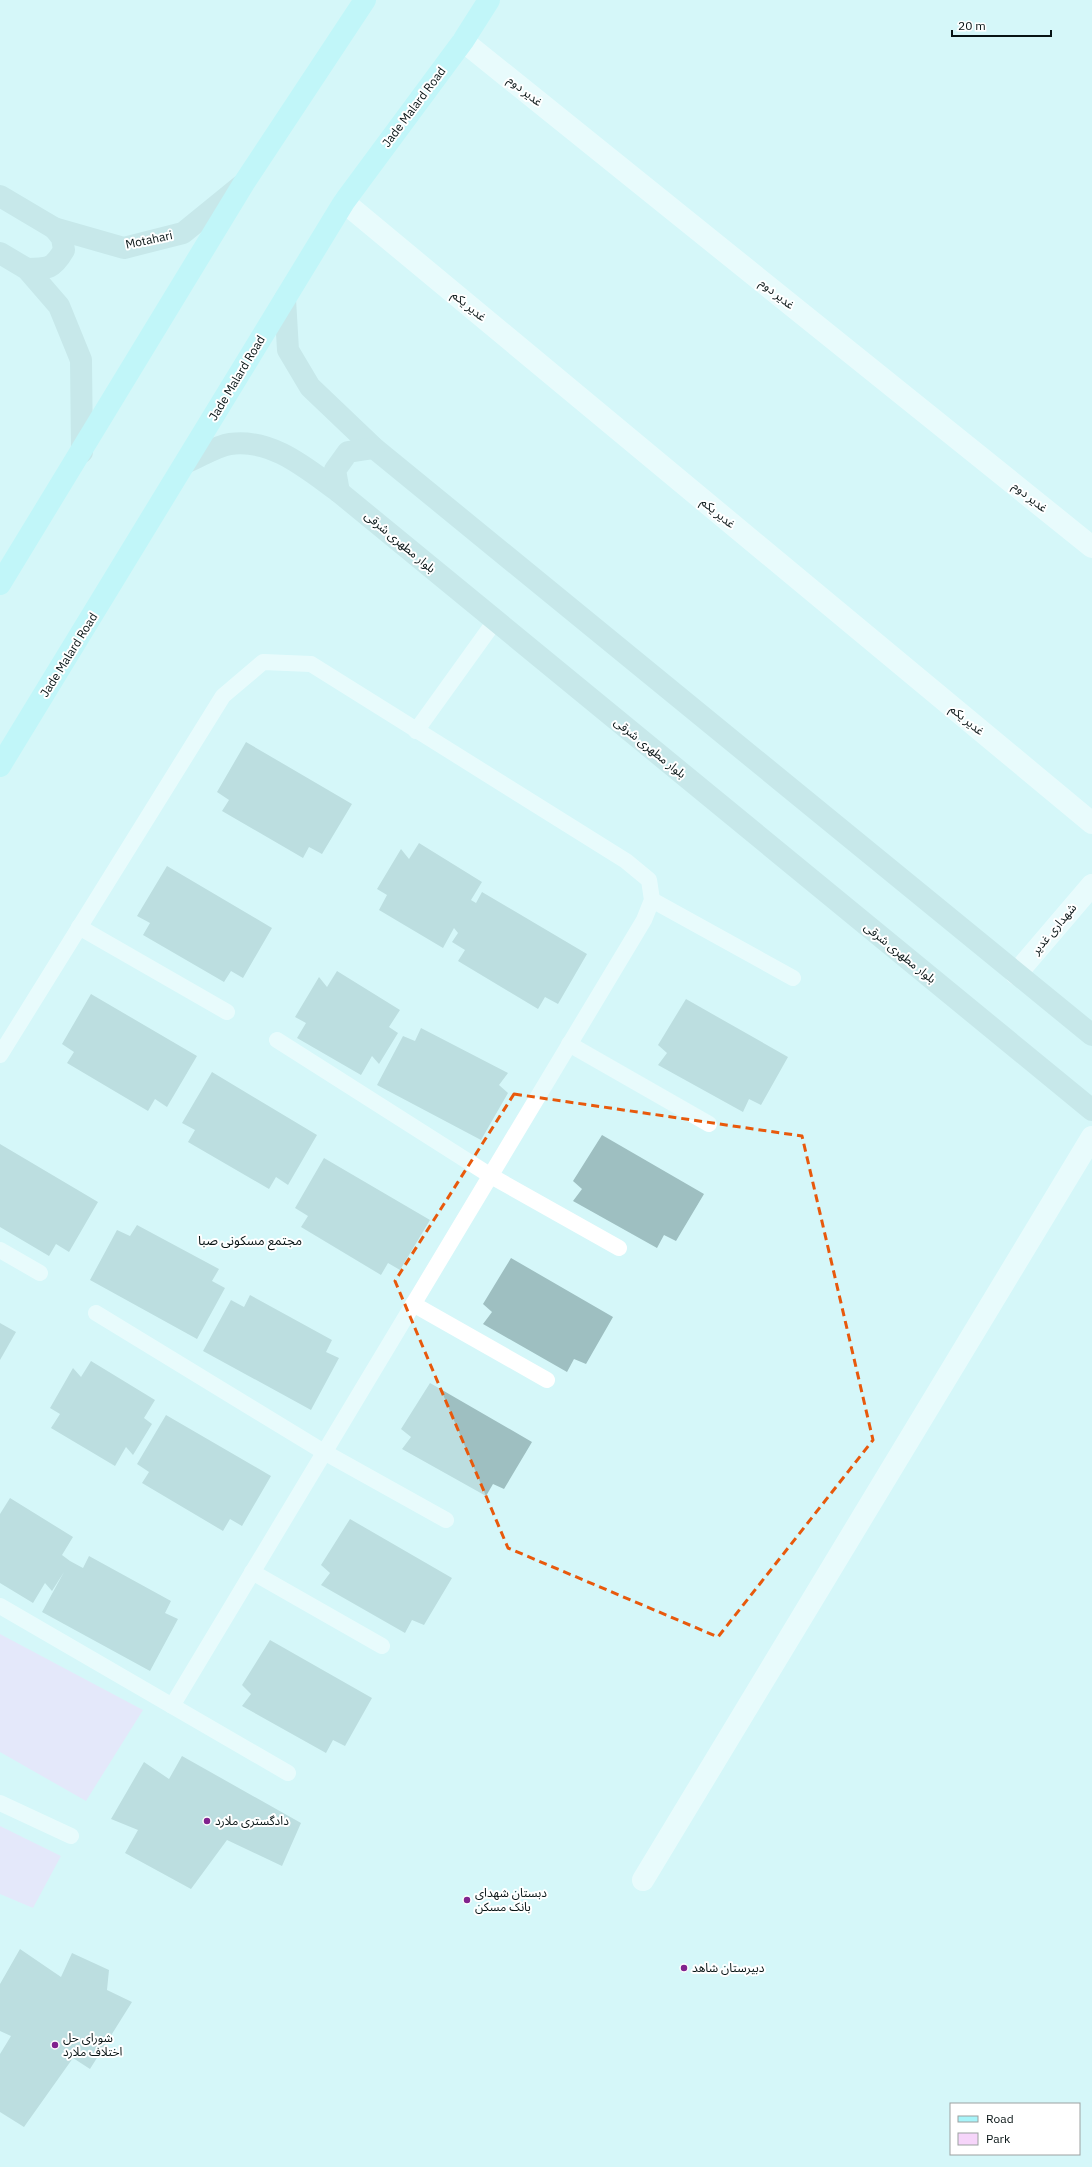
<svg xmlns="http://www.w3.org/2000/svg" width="1092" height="2167" font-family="'IBM Plex Sans','Noto Sans Arabic',sans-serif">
<rect width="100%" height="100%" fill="#d5f7f9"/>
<g fill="#f6d5fa">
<polygon points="0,1634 143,1710 86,1801 0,1752"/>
<polygon points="0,1826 61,1856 33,1908 0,1894"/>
</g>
<g fill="#9ebfc1">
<polygon points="246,742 352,804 322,854 309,847 303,858 222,811 229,800 217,792"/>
<polygon points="419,843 482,882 471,900 476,903 482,892 587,954 558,1004 545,997 538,1009 458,961 465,950 452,942 458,933 454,928 443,948 379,910 387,895 377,889 401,849 409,859"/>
<polygon points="167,866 272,928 243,978 231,971 224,982 143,935 150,923 137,916"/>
<polygon points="337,971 400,1010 389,1027 398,1033 379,1064 372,1056 361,1075 297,1038 306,1023 295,1017 319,977 327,987"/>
<polygon points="91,994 197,1056 167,1107 155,1099 148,1111 67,1063 74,1052 62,1044"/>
<polygon points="686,999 788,1057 761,1105 749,1099 743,1112 658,1065 667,1053 658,1045"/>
<polygon points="421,1028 508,1073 499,1085 508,1093 481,1140 377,1085 403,1036 415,1041"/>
<polygon points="212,1072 317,1135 288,1185 276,1177 269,1189 188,1142 195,1130 182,1123"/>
<polygon points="602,1135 704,1194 676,1241 664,1235 657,1248 573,1201 582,1189 573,1181"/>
<polygon points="0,1144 98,1202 69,1252 56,1244 49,1256 0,1227"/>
<polygon points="324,1158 430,1220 400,1270 388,1263 381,1275 301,1227 308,1216 295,1208"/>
<polygon points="137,1225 219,1269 212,1281 225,1288 197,1339 90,1280 117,1230 130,1236"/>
<polygon points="511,1258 613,1317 586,1364 574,1359 567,1372 483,1324 492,1312 483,1304"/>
<polygon points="250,1295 332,1340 326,1352 339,1358 311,1410 203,1351 231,1300 244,1307"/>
<polygon points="0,1323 16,1332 0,1360"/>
<polygon points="91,1361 155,1400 144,1418 152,1424 133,1455 126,1447 115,1466 51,1428 60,1414 50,1408 73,1368 81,1377"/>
<polygon points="430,1383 532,1442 504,1489 493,1484 486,1496 402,1449 411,1437 401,1429"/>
<polygon points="166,1415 271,1476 242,1526 230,1519 223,1531 142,1483 149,1472 137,1464"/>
<polygon points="10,1498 73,1537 62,1555 70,1561 83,1568 89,1556 171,1601 165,1613 178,1619 150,1671 42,1612 64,1572 52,1591 45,1583 33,1603 0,1583 0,1514"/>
<polygon points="350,1519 452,1578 424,1625 412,1620 405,1633 321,1585 330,1573 321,1565"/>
<polygon points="270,1640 372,1698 345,1746 333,1740 326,1753 242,1706 251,1694 242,1685"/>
<polygon points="182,1756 301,1823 282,1866 227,1840 191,1889 125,1853 138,1830 111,1819 144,1762 169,1779"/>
<polygon points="20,1949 61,1977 72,1953 109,1970 107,1990 132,2002 90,2069 73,2058 24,2127 0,2112 0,2054 11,2036 0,2031 0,1984"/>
</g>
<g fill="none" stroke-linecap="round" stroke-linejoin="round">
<g stroke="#fff" stroke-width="16">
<polyline points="416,731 495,621"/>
<polyline points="652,900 793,978"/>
<polyline points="79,927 227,1012"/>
<polyline points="277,1040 491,1176 619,1248"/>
<polyline points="569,1044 709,1124"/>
<polyline points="0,1055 223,696 263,662 311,664 626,861 649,880 652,900 644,920 172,1706"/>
<polyline points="0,1250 40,1273"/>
<polyline points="413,1304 547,1380"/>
<polyline points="96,1313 324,1452 446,1520"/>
<polyline points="252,1572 382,1646"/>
<polyline points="0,1606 288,1773"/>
<polyline points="0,1803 71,1836"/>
</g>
<g stroke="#fff" stroke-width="22">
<polyline points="463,41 1092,547"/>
<polyline points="344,202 1092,823"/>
<polyline points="1016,974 1092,885"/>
<polyline points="643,1880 1092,1137"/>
</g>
<g stroke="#b5d6d8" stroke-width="22">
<polyline points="0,196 54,228 124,248 183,233 242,185"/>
<polyline points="0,253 27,269 59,306 81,360 82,452"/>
<path d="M27 269C48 269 53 269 64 250L62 238 54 228"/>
<polyline points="285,299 288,350 310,387 374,448 1092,1035"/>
<path d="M187 462C200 457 216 446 230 444 272 438 307 469 339 492L1092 1110"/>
<polyline points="339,492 335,470 348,452 374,448"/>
</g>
<g stroke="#a8f4f9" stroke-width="22">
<polyline points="0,584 244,183 365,0"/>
<polyline points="0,766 344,202 463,41 489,0"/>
</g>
</g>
<path d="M0 0H1092V2167H0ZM514 1094 802 1136 873 1440 718 1637 508 1548 395 1281Z" fill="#d5f7f9" fill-opacity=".55" fill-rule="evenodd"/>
<path fill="none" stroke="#e8590c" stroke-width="3" stroke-dasharray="8 5" stroke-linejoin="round" d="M514 1094 802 1136 873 1440 718 1637 508 1548 395 1281Z"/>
<g fill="#81238e" stroke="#fff" stroke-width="1.5">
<circle cx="207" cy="1821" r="4"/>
<circle cx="467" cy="1900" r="4"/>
<circle cx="684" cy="1968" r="4"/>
<circle cx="55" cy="2045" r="4"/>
</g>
<g text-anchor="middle" stroke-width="4" stroke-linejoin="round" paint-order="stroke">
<g font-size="12" fill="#071314" stroke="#fff">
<text transform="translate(525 91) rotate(39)" y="4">غدیر دوم</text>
<text transform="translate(414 107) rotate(-53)" y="4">Jade Malard Road</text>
<text transform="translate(149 240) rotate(-12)" y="4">Motahari</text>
<text transform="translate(777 294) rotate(39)" y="4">غدیر دوم</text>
<text transform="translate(469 306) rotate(40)" y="4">غدیر یکم</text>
<text transform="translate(237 378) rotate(-59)" y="4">Jade Malard Road</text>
<text transform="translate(1030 497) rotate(39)" y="4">غدیر دوم</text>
<text transform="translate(718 513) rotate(40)" y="4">غدیر یکم</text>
<text transform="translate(400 542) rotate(40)" y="4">بلوار مطهری شرقی</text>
<text transform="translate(69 655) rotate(-58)" y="4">Jade Malard Road</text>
<text transform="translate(967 720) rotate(40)" y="4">غدیر یکم</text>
<text transform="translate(650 748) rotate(39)" y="4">بلوار مطهری شرقی</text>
<text transform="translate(1054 929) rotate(-50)" y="4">شهداری غدیر</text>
<text transform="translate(900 953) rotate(39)" y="4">بلوار مطهری شرقی</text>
</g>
<g font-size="12" fill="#071314" stroke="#fff" text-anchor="start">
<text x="215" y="1825">دادگستری ملارد</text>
<text x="475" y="1897">دبستان شهدای<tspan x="475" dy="14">بانک مسکن</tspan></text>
<text x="692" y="1972">دبیرستان شاهد</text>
<text x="63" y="2042">شورای حل<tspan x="63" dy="14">اختلاف ملارد</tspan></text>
</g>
<g font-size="13" fill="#071314" stroke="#fff">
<text x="250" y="1245">مجتمع مسکونی صبا</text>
</g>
</g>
<rect x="950" y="2103" width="130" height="52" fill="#ffffff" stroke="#9ca1a1"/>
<rect x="958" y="2116" width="20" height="6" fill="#a8f4f9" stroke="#9ca1a1"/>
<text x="986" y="2123" font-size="12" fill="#071314">Road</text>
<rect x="958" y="2133" width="20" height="12" fill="#f6d5fa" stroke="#9ca1a1"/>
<text x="986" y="2143" font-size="12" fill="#071314">Park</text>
<path d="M952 30v6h99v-6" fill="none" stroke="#071314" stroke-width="2"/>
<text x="958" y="30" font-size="12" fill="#071314" stroke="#ffffff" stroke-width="3" paint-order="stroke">20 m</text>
</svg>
